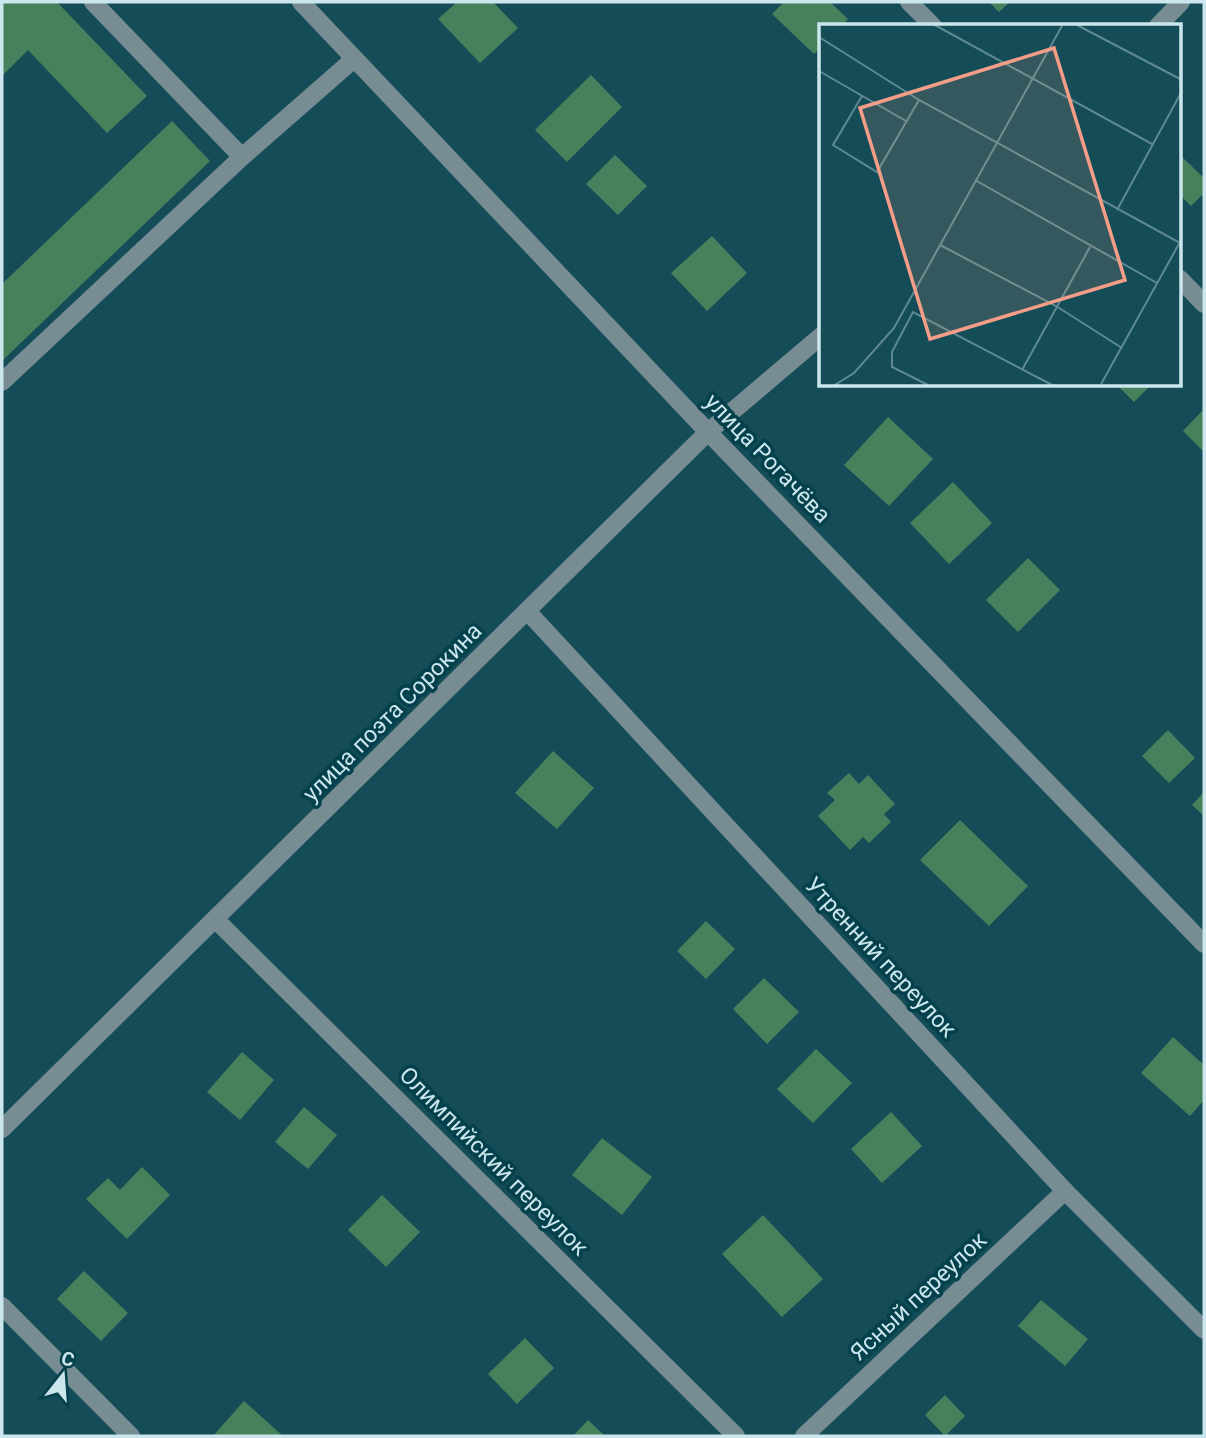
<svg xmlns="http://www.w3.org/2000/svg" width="1206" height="1438" font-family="Roboto,sans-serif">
<rect width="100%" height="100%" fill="#144c57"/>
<g fill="#47815c">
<polygon points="2,2 57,2 147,96 107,133 28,50 2,76"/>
<polygon points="457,2 493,2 518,28 480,63 438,19"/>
<polygon points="784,2 830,2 848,19 841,26 821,26 821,47 814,54 772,14"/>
<polygon points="989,2 1010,2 999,12"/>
<polygon points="591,75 622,107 567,162 535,130"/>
<polygon points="172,121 210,161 2,361 2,284"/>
<polygon points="615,155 647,186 618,215 586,184"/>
<polygon points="1180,155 1204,178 1204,193 1191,206 1180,195"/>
<polygon points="712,236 747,273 707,311 671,273"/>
<polygon points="1117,385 1151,385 1134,402"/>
<polygon points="1204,409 1204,452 1183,431"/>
<polygon points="888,417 933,459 889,506 844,465"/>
<polygon points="953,482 992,523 949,564 910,523"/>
<polygon points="1028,558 1060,590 1018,632 986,600"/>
<polygon points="1168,730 1195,758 1169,783 1142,756"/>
<polygon points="553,751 594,788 557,829 515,793"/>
<polygon points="849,773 859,784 868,775 895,804 884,814 891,822 869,843 863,837 850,850 818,816 835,800 827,793"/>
<polygon points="1204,792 1204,816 1192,805"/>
<polygon points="960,820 1028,886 989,926 920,860"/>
<polygon points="706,921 735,949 706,979 677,951"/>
<polygon points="764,978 799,1012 767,1044 733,1009"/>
<polygon points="1173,1037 1204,1065 1204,1100 1190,1116 1141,1073"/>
<polygon points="816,1049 852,1083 813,1123 777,1089"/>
<polygon points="242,1052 274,1080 240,1120 207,1092"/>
<polygon points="304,1107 337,1135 308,1169 275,1142"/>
<polygon points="891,1112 922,1146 882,1183 851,1149"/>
<polygon points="602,1138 652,1177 622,1215 572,1175"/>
<polygon points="142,1167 170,1195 127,1239 86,1199 108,1178 120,1190"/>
<polygon points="382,1195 420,1232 386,1267 348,1230"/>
<polygon points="763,1215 823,1279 782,1317 722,1254"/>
<polygon points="84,1271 128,1313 101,1341 57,1299"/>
<polygon points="1041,1300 1088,1339 1065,1366 1018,1326"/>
<polygon points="525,1338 554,1368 517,1404 488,1374"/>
<polygon points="945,1395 965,1416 945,1436 925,1415"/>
<polygon points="244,1401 283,1436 213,1436"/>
<polygon points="588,1420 605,1436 573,1436"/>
</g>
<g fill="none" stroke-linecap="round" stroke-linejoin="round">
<g stroke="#778d93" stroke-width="18">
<polyline points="93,2 242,157"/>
<polyline points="301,2 708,432 1204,944"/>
<polyline points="909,2 933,26"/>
<polyline points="1158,26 1181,2"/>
<polyline points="1180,279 1204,304"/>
<polyline points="2,382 242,157 354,59"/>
<polyline points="528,612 1065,1191 1204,1330"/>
<polyline points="216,920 736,1436"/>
<polyline points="2,1129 708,432 821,336"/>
<polyline points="2,1306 131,1436"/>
<polyline points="804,1436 1065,1191"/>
</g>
</g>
<g text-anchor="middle" stroke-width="7" stroke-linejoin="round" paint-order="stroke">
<g font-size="23" fill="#cce6ed" stroke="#04414c">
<text transform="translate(768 458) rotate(46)" y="8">улица Рогачёва</text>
<text transform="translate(392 712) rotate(-45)" y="8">улица поэта Сорокина</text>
<text transform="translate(881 957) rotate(47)" y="8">Утренний переулок</text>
<text transform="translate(494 1161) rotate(45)" y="8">Олимпийский переулок</text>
<text transform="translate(918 1296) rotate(-43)" y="8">Ясный переулок</text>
</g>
</g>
<g transform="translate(819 24)">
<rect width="362" height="362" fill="#144c57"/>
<path fill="none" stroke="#5e8a93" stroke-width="2" d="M114 0 333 120M256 0 363 56M0 13 100 76 363 220M0 47 87 97M43 72 14 121 58 148 100 76M156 156 338 259M298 186 363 67M121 221 237 282 303 324M203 346 271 223M14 362 35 349 75 304 244 0M111 362 73 343V328L94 288 235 362M281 362 361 218"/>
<path fill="#f49e88" fill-opacity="0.15" stroke="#f49e88" stroke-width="3.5" d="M235 24 306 256 111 315 41 84Z"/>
<rect width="362" height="362" fill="none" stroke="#cce6ed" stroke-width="3.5"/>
</g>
<rect width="1206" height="1438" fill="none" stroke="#cce6ed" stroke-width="7"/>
<g transform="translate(63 1375) rotate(17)" stroke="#04414c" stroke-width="5" paint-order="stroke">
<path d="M0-5L12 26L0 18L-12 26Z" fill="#cce6ed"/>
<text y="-10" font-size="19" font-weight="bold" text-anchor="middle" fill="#cce6ed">С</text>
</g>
</svg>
